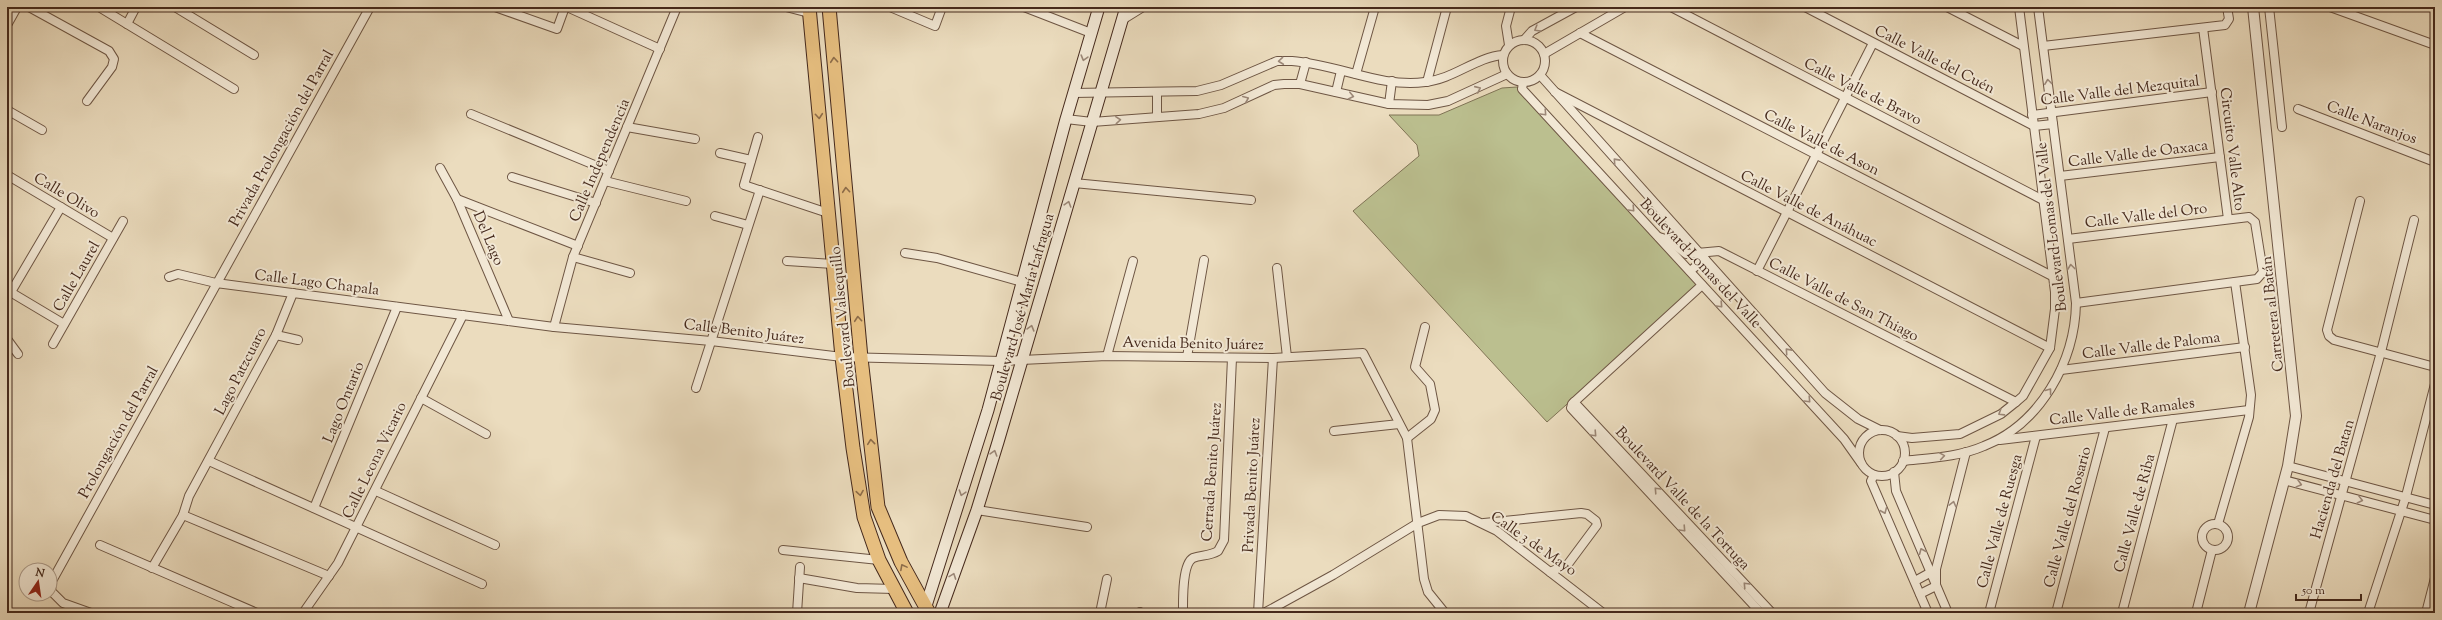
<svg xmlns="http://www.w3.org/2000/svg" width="2442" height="620" font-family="'Sorts Mill Goudy',serif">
<rect width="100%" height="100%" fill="#ebdcbe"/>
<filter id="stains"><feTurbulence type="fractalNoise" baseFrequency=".005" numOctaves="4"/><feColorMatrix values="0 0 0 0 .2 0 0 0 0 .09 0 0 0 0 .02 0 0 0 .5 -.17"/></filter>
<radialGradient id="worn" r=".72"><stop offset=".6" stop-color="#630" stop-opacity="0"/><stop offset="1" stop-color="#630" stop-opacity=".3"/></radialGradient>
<polygon fill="#bbbf8f" stroke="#807456" points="1517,87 1699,286 1547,422 1353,211 1419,156 1417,145 1389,115 1439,115 1502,88"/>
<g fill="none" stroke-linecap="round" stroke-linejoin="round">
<defs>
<g id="minor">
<polyline points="29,7 109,51 114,59 112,67 87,101"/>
<polyline points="99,7 234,89"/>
<polyline points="175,7 254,55"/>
<polyline points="495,7 557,29 565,7"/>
<polyline points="567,7 660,49"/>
<polyline points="786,7 809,13"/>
<polyline points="890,7 935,26 942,7"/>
<polyline points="1024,7 1091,33"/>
<polyline points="1671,7 2043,200"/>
<polyline points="1805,7 2034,126 2053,124"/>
<polyline points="1947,7 2023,46"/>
<polyline points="2269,7 2282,127"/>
<polyline points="2330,7 2435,45"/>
<polyline points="1122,20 1143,7"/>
<polyline points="127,24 136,7"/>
<polyline points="2203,28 2228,219"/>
<polyline points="1580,33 2052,276"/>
<circle cx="1524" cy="61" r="21"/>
<polyline points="1524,40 1532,31 1576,7"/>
<polyline points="1509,45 1506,26 1511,7"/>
<polyline points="2043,46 2225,25 2229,19 2227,7"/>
<polyline points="1544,54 1625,7"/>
<polyline points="1356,74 1375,7"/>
<polyline points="1540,75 1825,393 1858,419 1880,430"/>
<polyline points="1427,82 1447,7"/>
<polyline points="1523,83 1522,89 1844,439 1861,463"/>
<polyline points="1300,84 1306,62"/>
<polyline points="1336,92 1341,71"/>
<polyline points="1555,92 2050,348"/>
<path d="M1073 93 1197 91 1221 85 1277 61H1292C1337 64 1380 88 1425 82 1454 79 1476 57 1503 55"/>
<polyline points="1389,104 1392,81"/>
<polyline points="2298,109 2435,162"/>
<polyline points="7,110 42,130"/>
<polyline points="471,114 609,171"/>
<polyline points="2032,115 2212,92"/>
<polyline points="1157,116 1157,92"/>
<polyline points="1066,119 1092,122 1199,114 1224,108 1274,85 1284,84 1300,84 1389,104 1428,105 1448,101 1507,74"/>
<polyline points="627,127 695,139"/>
<polyline points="758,137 744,185 828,213"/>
<polyline points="720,153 751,160"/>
<polyline points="440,168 457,199 509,321"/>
<polyline points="7,175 113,238"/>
<polyline points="2060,176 2220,157"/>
<polyline points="512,177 596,203"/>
<polyline points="605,181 686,201"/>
<polyline points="1074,183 1251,200"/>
<polyline points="457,199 578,246"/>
<polyline points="2360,201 2327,330 2329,336 2334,340 2435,367"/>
<polyline points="715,216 748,225"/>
<polyline points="1659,237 1669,240 1686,254 1719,251 2016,402"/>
<polyline points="2068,239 2249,217 2255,222 2263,272 2257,279 2076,303"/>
<polyline points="905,253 937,258 1022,282"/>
<polyline points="573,257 630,273"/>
<polyline points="787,261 833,264"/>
<polyline points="1277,268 1287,357"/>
<polyline points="1690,271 1705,259"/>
<polyline points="1757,271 1873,43"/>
<polyline points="169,277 178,274 216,283 554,327 711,341 842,357 1001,361 1107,356 1273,358 1363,353 1407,438 1424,579 1428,592 1445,613"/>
<polyline points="1702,285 1572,404 1571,408 1761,613"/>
<polyline points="7,290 64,324"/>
<polyline points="11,292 61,207"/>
<polyline points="554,327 573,257 677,7"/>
<polyline points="276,335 298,340"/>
<polyline points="7,339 18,354"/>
<polyline points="53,344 123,221"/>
<polyline points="1107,356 1133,261"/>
<polyline points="1187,357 1204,260"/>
<polyline points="2061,370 2245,347"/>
<polyline points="696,388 760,190"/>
<polyline points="421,398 486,434"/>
<polyline points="1574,402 1772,613"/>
<circle cx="1882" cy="453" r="23"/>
<polyline points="1334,431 1399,424"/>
<polyline points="1897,436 1912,438 1960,434 2001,414 2016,402 2023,396 2050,348 2055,309 2055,292 2019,7"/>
<polyline points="1407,438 1431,419 1435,410 1430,384 1415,367 1425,327"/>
<polyline points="2000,440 2249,410"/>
<polyline points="209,461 482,584"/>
<path d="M1903 461C1930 458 1959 457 1984 446 2040 424 2075 362 2076 303L2038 7"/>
<polyline points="2288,466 2435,505"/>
<polyline points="1894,472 1896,491 1948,613"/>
<polyline points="1874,475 1871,481 1928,613"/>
<polyline points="2284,480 2435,520"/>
<polyline points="376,491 495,545"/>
<polyline points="314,508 397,307"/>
<polyline points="977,510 1087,527"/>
<polyline points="183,515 329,576"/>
<polyline points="1484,523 1581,513 1587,514 1596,521 1597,525 1568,564 1550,572"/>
<circle cx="2215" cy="537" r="13"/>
<polyline points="2218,524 2249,417 2251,395 2235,282"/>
<polyline points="100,545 257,613"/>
<polyline points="783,550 879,560"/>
<polyline points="152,568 183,515 189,496 276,335 293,293"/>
<polyline points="799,578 857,588 894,589"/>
<polyline points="1915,581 1935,570"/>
<polyline points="1920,594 1936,586 1936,569 1966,452"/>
<polyline points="91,613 63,603 51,591 52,581 370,7"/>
<polyline points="303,613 338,563 463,315"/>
<polyline points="797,613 800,567"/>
<polyline points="1100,613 1107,579"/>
<polyline points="1140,613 1140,612"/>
<path d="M1183 613C1183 601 1182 564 1193 558 1201 555 1210 556 1218 551L1224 540 1232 358"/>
<polyline points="1258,613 1273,358"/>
<polyline points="1264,613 1333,575 1418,523 1439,515 1466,516 1497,531 1603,613"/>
<polyline points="1989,613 2036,436"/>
<polyline points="2056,613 2105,428"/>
<polyline points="2122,613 2173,419"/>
<polyline points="2196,613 2212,550"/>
<polyline points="2309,613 2381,352 2414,220"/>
<polyline points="2368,613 2406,496 2435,384"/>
<polyline points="2426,613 2435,578"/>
</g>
<g id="tertiary">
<polyline points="7,23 16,7"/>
<polyline points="2249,613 2288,466 2296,416 2253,7"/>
</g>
<g id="secondary">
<polyline points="924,612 988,410 1066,119 1099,7"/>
<polyline points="940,613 977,510 998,442 1126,7"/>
</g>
<g id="primary">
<polyline points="809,7 842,357 853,448 864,517 879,560 907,613"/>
<polyline points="829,7 861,358 878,507 901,562 929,613"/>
</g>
</defs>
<use href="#minor" stroke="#6e5644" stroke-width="10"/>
<use href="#tertiary" stroke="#6e5644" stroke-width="12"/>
<use href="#secondary" stroke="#45291c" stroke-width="13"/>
<use href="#primary" stroke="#45291c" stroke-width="15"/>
<use href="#minor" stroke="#f2e8d5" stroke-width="8"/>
<use href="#tertiary" stroke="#f2e8d5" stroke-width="10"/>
<use href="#secondary" stroke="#f2e8d5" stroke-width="11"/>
<use href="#primary" stroke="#e6be7f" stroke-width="13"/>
</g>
<defs><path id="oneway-chevron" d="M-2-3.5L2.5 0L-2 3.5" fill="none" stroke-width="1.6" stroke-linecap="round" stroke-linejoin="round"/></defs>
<g stroke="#9c8878">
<use href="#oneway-chevron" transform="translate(1537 29) rotate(149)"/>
<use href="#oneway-chevron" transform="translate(1084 58) rotate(106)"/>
<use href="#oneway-chevron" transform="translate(1281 61) rotate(174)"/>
<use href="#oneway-chevron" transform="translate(2048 82) rotate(-97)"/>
<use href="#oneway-chevron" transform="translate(1478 89) rotate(-24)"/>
<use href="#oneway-chevron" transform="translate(1351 96) rotate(13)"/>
<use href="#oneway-chevron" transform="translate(1246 99) rotate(-23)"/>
<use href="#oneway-chevron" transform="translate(1544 113) rotate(47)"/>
<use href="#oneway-chevron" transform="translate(1118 120) rotate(-5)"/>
<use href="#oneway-chevron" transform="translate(1616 161) rotate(-132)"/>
<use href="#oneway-chevron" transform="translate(1068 204) rotate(-73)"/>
<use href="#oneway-chevron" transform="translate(1632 209) rotate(47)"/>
<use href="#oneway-chevron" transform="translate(2071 267) rotate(-97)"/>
<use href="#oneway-chevron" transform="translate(1720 305) rotate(47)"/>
<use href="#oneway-chevron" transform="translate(1031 328) rotate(-74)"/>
<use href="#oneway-chevron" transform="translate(1788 351) rotate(-132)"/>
<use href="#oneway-chevron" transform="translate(2049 391) rotate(-53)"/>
<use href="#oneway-chevron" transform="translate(1808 400) rotate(47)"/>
<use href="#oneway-chevron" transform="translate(2001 413) rotate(148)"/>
<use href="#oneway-chevron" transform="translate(1594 434) rotate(47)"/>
<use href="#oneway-chevron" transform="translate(994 453) rotate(-73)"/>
<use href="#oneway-chevron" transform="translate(1942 456) rotate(-9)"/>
<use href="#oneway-chevron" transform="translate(2299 484) rotate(15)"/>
<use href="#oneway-chevron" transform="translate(1657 490) rotate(-133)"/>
<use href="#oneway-chevron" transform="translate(962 493) rotate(108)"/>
<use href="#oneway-chevron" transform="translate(2360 500) rotate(14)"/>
<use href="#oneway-chevron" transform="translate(1953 504) rotate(-76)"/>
<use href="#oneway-chevron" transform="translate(1884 511) rotate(67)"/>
<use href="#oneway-chevron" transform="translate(1683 529) rotate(47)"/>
<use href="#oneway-chevron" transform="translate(1922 551) rotate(-113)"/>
<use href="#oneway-chevron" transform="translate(953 576) rotate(-70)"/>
<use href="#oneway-chevron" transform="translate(1746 585) rotate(-133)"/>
</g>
<g stroke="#8d6c49">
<use href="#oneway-chevron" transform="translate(834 60) rotate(-95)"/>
<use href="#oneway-chevron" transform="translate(819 116) rotate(85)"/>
<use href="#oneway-chevron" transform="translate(846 190) rotate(-95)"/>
<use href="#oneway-chevron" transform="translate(858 319) rotate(-95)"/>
<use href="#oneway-chevron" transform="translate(871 442) rotate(-96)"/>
<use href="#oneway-chevron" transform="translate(860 493) rotate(81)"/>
<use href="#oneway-chevron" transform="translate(903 567) rotate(-118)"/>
</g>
<g text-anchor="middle" stroke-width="4" stroke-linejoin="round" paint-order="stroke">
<g font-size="15" fill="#45291c" stroke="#f2e8d5">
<text transform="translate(1935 59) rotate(27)" y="5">Calle Valle del Cuén</text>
<text transform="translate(2120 90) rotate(-7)" y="5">Calle Valle del Mezquital</text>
<text transform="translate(1863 91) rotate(27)" y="5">Calle Valle de Bravo</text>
<text transform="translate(2372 122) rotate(21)" y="5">Calle Naranjos</text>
<text transform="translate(281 138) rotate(-61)" y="5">Privada Prolongación del Parral</text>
<text transform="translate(1822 142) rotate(27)" y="5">Calle Valle de Ason</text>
<text transform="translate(2233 149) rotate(83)" y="5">Circuito Valle Alto</text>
<text transform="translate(2138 153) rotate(-7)" y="5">Calle Valle de Oaxaca</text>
<text transform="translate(599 160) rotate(-67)" y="5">Calle Independencia</text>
<text transform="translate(67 195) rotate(31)" y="5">Calle Olivo</text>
<text transform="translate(1809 208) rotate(27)" y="5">Calle Valle de Anáhuac</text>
<text transform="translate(2146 215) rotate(-7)" y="5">Calle Valle del Oro</text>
<text transform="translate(2051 227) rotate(-97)" y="5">Boulevard Lomas del Valle</text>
<text transform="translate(489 238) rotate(67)" y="5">Del Lago</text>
<text transform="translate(1701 263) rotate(47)" y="5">Boulevard Lomas del Valle</text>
<text transform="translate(76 276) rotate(-60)" y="5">Calle Laurel</text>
<text transform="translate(317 282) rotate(7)" y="5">Calle Lago Chapala</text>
<text transform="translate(1844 299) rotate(27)" y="5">Calle Valle de San Thiago</text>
<text transform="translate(1022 307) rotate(-74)" y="5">Boulevard José María Lafragua</text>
<text transform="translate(2272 314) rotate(-96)" y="5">Carretera al Batán</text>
<text transform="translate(842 317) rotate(-96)" y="5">Boulevard Valsequillo</text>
<text transform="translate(744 331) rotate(7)" y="5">Calle Benito Juárez</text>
<text transform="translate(1193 343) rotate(1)" y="5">Avenida Benito Juárez</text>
<text transform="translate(2151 345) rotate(-7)" y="5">Calle Valle de Paloma</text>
<text transform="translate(240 371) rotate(-63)" y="5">Lago Patzcuaro</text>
<text transform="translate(343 402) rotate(-68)" y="5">Lago Ontario</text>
<text transform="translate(2122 411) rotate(-7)" y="5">Calle Valle de Ramales</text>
<text transform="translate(118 432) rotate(-61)" y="5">Prolongación del Parral</text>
<text transform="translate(374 460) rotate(-64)" y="5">Calle Leona Vicario</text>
<text transform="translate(1211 472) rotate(-86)" y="5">Cerrada Benito Juárez</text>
<text transform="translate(2332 479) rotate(-74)" y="5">Hacienda del Batan</text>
<text transform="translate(1251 485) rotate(-87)" y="5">Privada Benito Juárez</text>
<text transform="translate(1683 498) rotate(47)" y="5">Boulevard Valle de la Tortuga</text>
<text transform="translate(2134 513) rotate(-75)" y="5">Calle Valle de Riba</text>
<text transform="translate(2067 517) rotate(-75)" y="5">Calle Valle del Rosario</text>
<text transform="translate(1999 521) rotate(-75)" y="5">Calle Valle de Ruesga</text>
<text transform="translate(1534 543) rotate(35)" y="5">Calle 3 de Mayo</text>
</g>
</g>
<rect width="2442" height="620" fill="none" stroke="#ebdcbe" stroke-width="24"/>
<rect x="8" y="8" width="2426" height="604" fill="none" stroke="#45291c" stroke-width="2"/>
<rect x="12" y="12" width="2418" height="596" fill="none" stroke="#45291c"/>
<g transform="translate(38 582) rotate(13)"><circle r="19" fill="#f2e8d5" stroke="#ad9c8b"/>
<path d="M0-3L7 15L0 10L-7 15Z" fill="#8f2418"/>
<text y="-6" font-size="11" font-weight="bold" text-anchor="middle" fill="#45291c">N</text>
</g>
<path d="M2296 594v6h65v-6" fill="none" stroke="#45291c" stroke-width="2"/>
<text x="2302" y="594" font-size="12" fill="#45291c" stroke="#f2e8d5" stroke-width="3" paint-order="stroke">50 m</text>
<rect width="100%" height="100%" filter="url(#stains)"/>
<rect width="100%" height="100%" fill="url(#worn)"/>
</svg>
